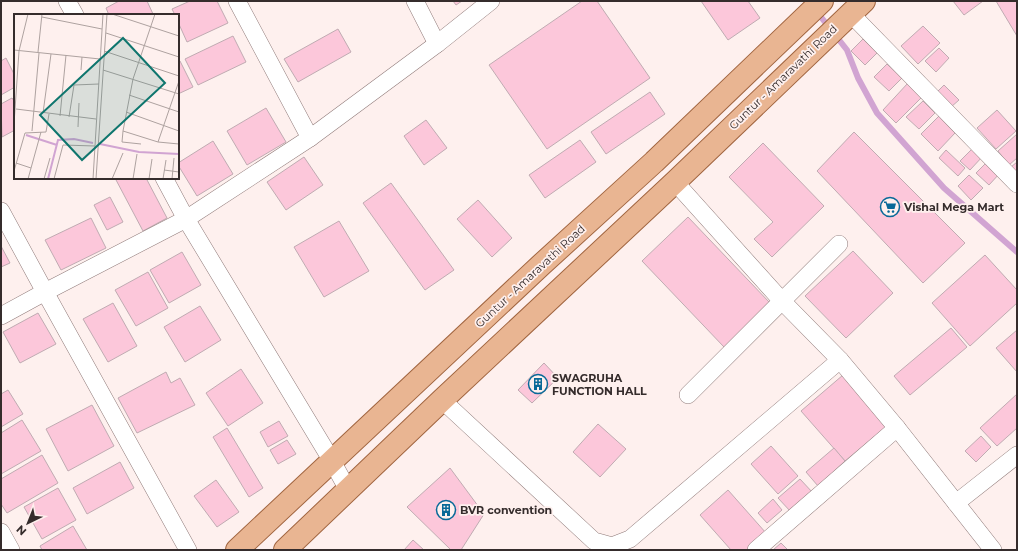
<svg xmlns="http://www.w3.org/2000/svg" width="1018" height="551" font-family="Montserrat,sans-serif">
<rect width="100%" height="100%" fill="#fef0ee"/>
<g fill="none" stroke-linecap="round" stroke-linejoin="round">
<polyline stroke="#d1a4d2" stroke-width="6" points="817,12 847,50 858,78 877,113 944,188 1017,252"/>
</g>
<g fill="#fcc7da" stroke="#c0abb2">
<polygon points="119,1 147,1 153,14 151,15 109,15 106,8"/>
<polygon points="190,1 217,1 228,23 187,42 178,22 178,15 175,15 172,9"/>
<polygon points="453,1 462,1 456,5"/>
<polygon points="582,1 597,1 650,78 547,149 489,65"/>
<polygon points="701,1 748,1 760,18 728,40"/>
<polygon points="953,1 983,1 964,15"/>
<polygon points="996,1 1017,1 1017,36"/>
<polygon points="923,26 940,43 918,64 901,46"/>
<polygon points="338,29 351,52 298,82 284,59"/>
<polygon points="233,36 246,62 198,85 185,59"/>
<polygon points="863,39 877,53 865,65 851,51"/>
<polygon points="939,48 949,58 936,72 925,61"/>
<polygon points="6,58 15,76 15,87 1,95 1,61"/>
<polygon points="180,61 193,87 178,94 178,62"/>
<polygon points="887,64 902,78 889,91 874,77"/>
<polygon points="908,83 922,97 896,123 883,110"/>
<polygon points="944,85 959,100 951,107 937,92"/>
<polygon points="650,92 665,114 606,154 591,132"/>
<polygon points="12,98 15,102 15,130 2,137 1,104"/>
<polygon points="923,101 935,113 919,129 906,117"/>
<polygon points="266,108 286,142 247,165 227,131"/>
<polygon points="997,110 1016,131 996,149 977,128"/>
<polygon points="939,116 955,133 938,151 921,134"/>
<polygon points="426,120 447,148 424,165 404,136"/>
<polygon points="854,132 965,243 923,283 817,171"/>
<polygon points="1017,134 1017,158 1009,165 998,151"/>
<polygon points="580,140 596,162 545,198 529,175"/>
<polygon points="213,141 233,174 197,196 178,165 178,163"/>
<polygon points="763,143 824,206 772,257 754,239 773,222 729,177"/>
<polygon points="974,147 983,156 970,170 960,161"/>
<polygon points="946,150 965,168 958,176 939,158"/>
<polygon points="304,157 323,185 286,210 267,182"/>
<polygon points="988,161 1000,173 989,185 976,173"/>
<polygon points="1017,162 1017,173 1011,167"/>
<polygon points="969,175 983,188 971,200 958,186"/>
<polygon points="115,178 146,178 167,218 143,231"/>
<polygon points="391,183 454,270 425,290 363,203"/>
<polygon points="110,197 123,222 107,230 94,205"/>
<polygon points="478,200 512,238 492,257 457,219"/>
<polygon points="688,217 770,303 724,347 642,261"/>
<polygon points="91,218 106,248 61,270 45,240"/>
<polygon points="339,221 369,271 324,297 294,247"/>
<polygon points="1,246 10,263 1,267"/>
<polygon points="853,251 893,293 846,338 805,296"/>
<polygon points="182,252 201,285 169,303 150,270"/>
<polygon points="985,255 1017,290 1017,303 970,346 932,303"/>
<polygon points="148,272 168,308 136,326 115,290"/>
<polygon points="113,303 137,346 108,362 83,319"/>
<polygon points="200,306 221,340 185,362 164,327"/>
<polygon points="38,313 56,344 20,363 3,332"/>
<polygon points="951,328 967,347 910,395 894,376"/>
<polygon points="1017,330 1017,372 996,348"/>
<polygon points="544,363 558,378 532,403 518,390"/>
<polygon points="241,369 263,403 228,426 206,393"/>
<polygon points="166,372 171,383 180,378 195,405 137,433 118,398"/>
<polygon points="843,375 887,426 845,461 801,411"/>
<polygon points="8,390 23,414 1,427 1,394"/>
<polygon points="1017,394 1017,428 997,446 980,428"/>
<polygon points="92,405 114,446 68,471 46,429"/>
<polygon points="22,420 41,451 1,474 1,433"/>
<polygon points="279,421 288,436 268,447 260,432"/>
<polygon points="598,424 626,449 600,477 573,452"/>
<polygon points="227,428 263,488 249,497 213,437"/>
<polygon points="981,436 991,447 976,462 965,451"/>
<polygon points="287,440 296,454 278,464 270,450"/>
<polygon points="771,446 798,476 778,494 751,464"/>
<polygon points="834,448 845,461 818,486 806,472"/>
<polygon points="42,455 58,483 7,513 1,504 1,479"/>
<polygon points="120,462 134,488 87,514 73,488"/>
<polygon points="450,468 484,514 461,550 451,550 407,507"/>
<polygon points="800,479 813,493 791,512 778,498"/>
<polygon points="216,480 239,512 217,527 194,496"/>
<polygon points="58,488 76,520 42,539 24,507"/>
<polygon points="728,490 766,533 747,550 731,550 700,515"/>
<polygon points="773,499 782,510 767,523 758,513"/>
<polygon points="73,526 87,550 42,550 40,546"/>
<polygon points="413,540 424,550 404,550"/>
<polygon points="781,543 788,550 773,550"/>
</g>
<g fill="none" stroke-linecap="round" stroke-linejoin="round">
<defs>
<g id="street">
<polyline points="67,1 75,15"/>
<polyline points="237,1 310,138"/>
<polyline points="415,1 437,44"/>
<polyline points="850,13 1017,184"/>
<polyline points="164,178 186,219 332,461 348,490"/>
<polyline points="675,182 782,301 840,360 897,428 993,550"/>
<polyline points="1,211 45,292 188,550"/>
<polyline points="1,316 45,292 186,219 310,138 437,44 491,1"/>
<polyline points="688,395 839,244"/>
<polyline points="442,400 594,541 612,546 630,539 840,360"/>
<polyline points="956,503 1017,455"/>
<polyline points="1,532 11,550"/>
<polyline points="756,550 897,428"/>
</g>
<g id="primary">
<polyline points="237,550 541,265 654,162 822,1"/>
<polyline points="285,550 442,400 675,182 864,1"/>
</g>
</defs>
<use href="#street" stroke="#907b7a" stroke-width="18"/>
<use href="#primary" stroke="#a16540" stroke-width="24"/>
<use href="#street" stroke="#fff" stroke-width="17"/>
<use href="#primary" stroke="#e9b592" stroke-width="22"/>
</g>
<defs>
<symbol id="supermarket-ring" viewBox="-11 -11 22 22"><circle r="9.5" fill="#fef0ee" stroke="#096998" stroke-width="1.5"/><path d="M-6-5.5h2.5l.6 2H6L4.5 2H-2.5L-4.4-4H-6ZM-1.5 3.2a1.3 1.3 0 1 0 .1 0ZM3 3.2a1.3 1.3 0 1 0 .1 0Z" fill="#096998"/></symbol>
<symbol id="building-ring" viewBox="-11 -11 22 22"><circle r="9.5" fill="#fef0ee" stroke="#096998" stroke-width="1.5"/><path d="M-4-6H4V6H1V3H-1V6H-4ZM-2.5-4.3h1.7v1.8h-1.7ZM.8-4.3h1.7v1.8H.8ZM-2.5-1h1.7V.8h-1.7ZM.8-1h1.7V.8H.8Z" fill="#096998"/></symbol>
</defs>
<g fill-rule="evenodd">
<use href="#supermarket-ring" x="879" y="196" width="22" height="22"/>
<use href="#building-ring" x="527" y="373" width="22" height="22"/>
<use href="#building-ring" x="435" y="499" width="22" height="22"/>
</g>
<g text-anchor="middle" stroke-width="3.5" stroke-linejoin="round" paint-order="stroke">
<g font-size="11" fill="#352c2c" stroke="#fef0ee">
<text transform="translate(783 77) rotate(-44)" y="4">Guntur - Amaravathi Road</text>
<text transform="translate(530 276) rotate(-43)" y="4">Guntur - Amaravathi Road</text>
</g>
<g font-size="11" font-weight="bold" fill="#352c2c" stroke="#fef0ee" text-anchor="start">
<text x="904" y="211">Vishal Mega Mart</text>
<text x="552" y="382">SWAGRUHA<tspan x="552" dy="13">FUNCTION HALL</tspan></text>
<text x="460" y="514">BVR convention</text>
</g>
</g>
<g transform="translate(14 14)">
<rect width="165" height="165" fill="#fef0ee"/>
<path fill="none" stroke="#d1a4d2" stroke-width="2" d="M12 121 43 131M86 130 125 138 165 140M34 165 44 126 60 125 79 129"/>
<path fill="none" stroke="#aea2a0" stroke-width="1" d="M98 0 165 22M28 3 88 15M92 19 165 43M0 36 86 45M90 37 165 62M24 38 28 0M67 56 68 43M89 56 165 80M115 81 165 98M2 95 82 105M112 98 165 117M29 99 37 40M46 102 52 41M55 103 60 71 85 70M0 110 5 37 14 0M64 113 65 89M18 117 25 39M109 117 144 128 165 130M144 128 165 67M127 130 108 128 109 117 119 65 141 0M2 149 17 154M150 156 165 158M0 157 11 119 32 118 35 100M14 165 27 118M30 165 36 144M40 165 49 131 81 132M79 165 89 0M82 165 93 0M98 165 109 139M119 165 123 140M135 165 138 145M149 165 152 146M158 165 160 144"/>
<path fill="#0f766e" fill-opacity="0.15" stroke="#0f766e" stroke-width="2" d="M109 24 151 69 68 146 26 101Z"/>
<rect width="165" height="165" fill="none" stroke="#352c2c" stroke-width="2"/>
</g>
<rect width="1018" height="551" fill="none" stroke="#352c2c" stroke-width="4"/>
<g transform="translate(28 523) rotate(223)" stroke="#fef0ee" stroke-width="3" paint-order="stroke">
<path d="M0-3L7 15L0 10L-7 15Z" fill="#352c2c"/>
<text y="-6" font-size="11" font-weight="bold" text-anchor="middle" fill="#352c2c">N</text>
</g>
</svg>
